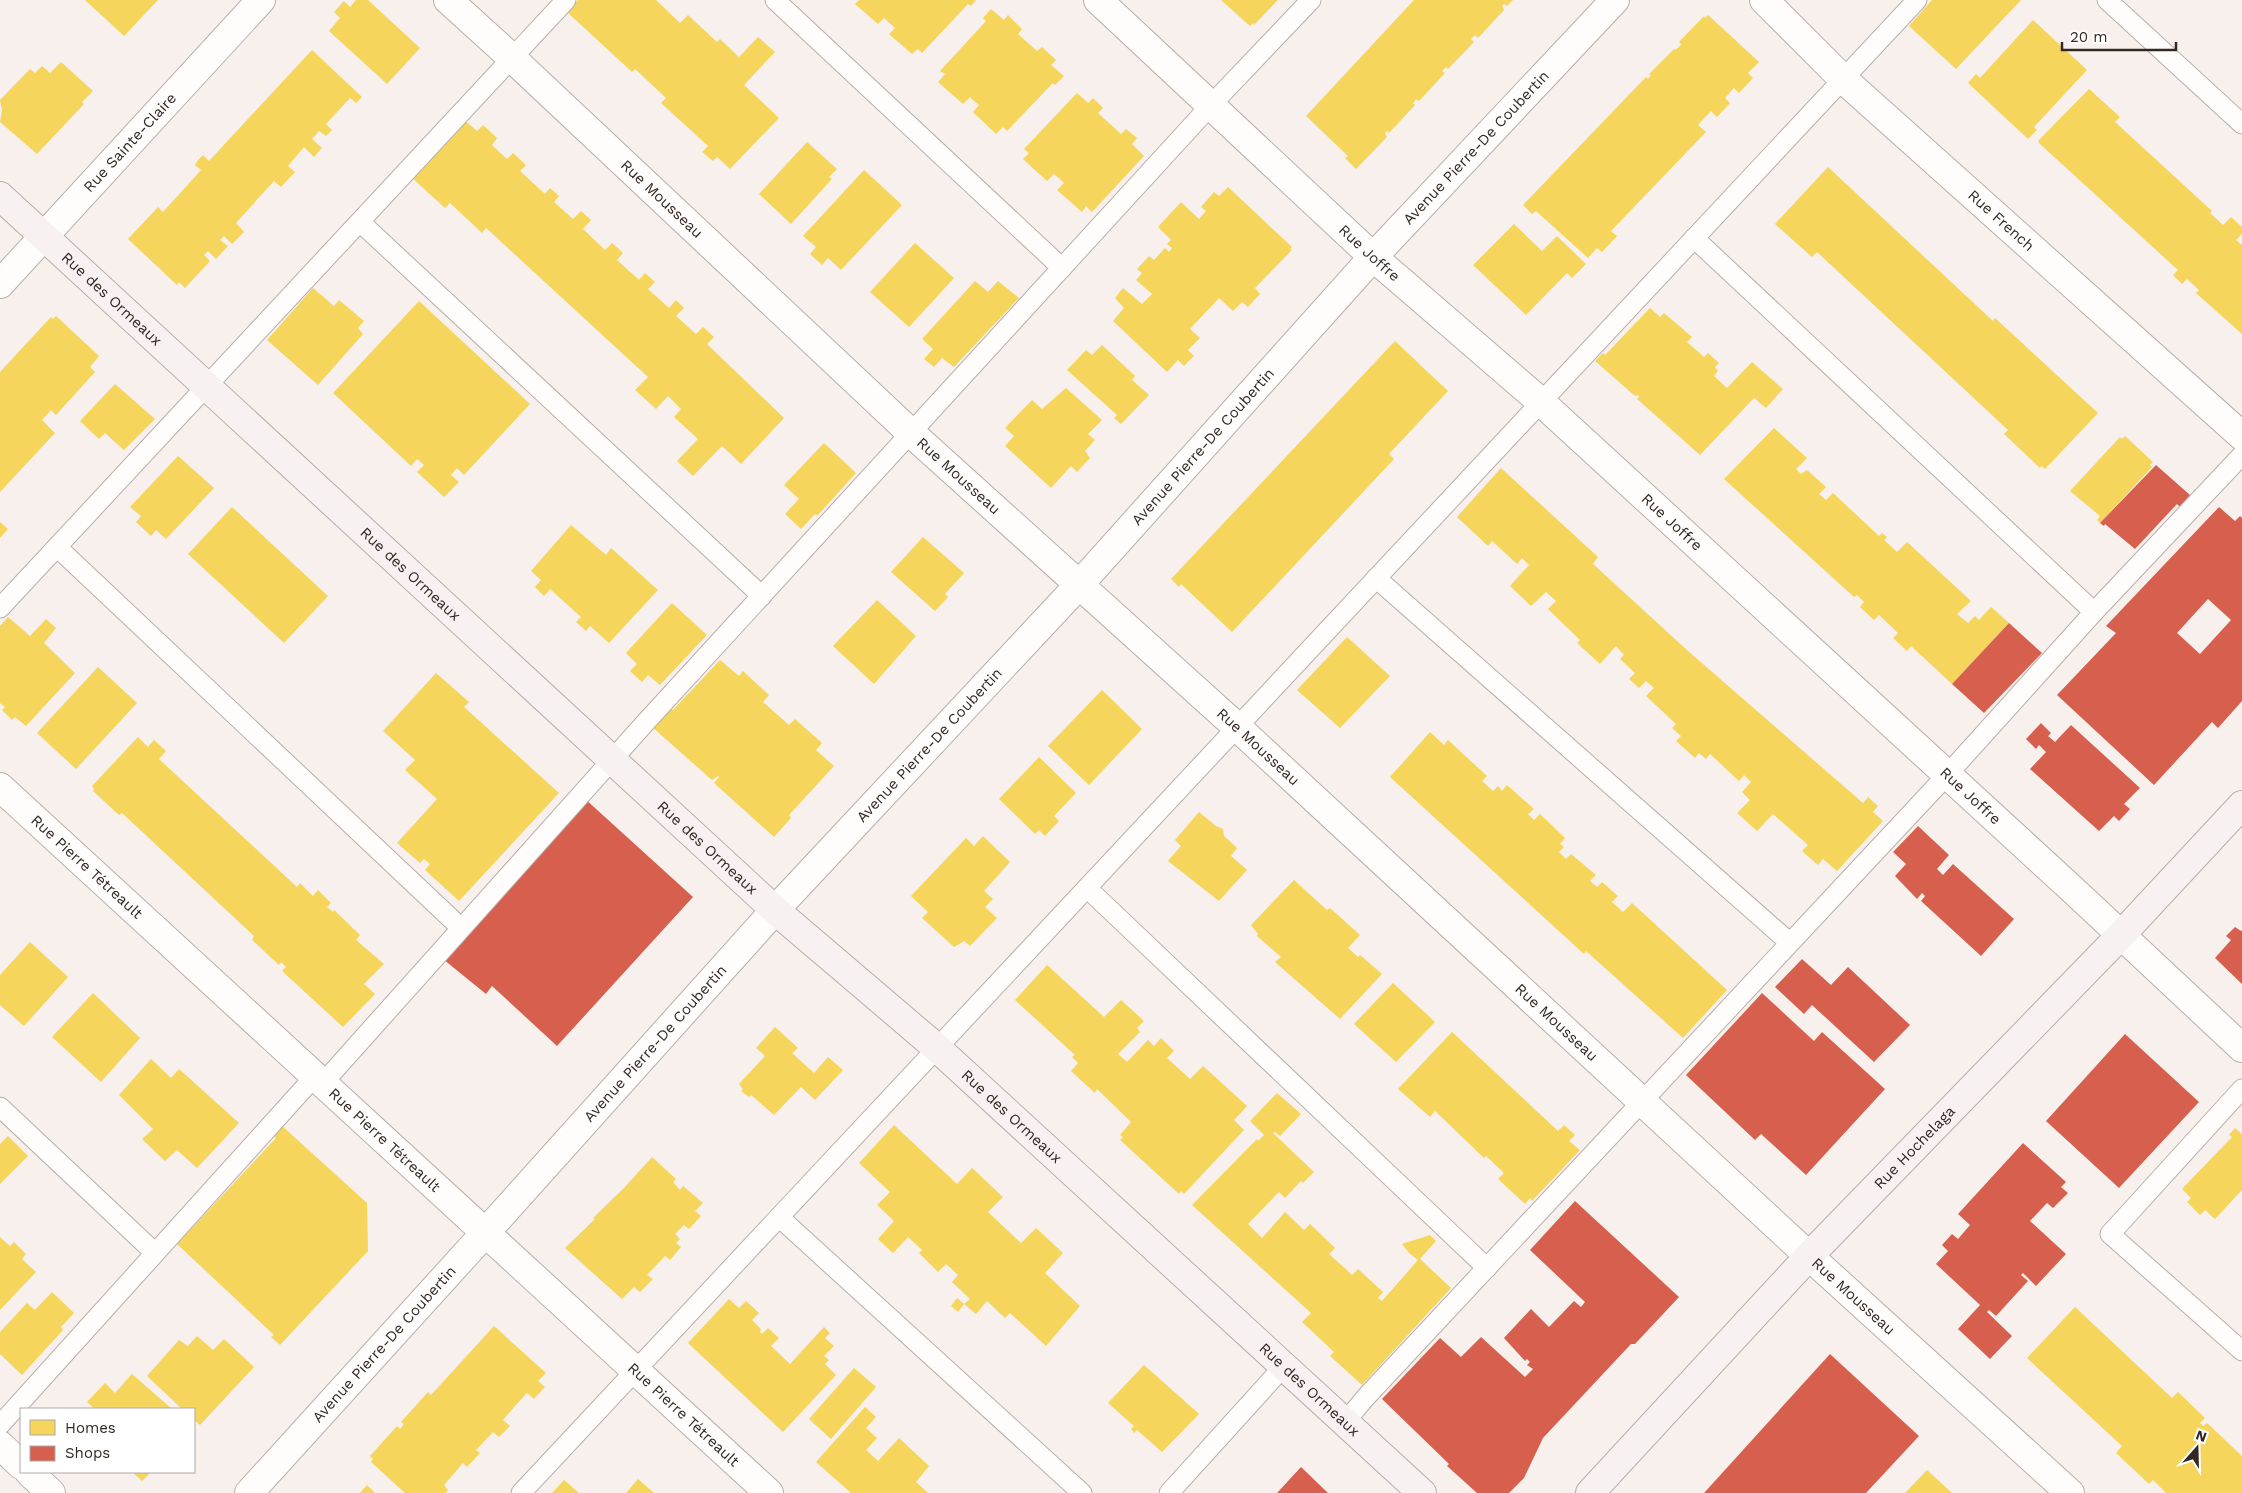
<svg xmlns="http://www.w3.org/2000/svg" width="2242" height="1493" font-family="'Work Sans',sans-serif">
<rect width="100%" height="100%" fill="#f7f0ec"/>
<g fill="#f6d55c">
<polygon points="85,0 158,0 124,36"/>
<polygon points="356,0 368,0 420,48 387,84 329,31 340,18 334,12 344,1 350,7"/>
<polygon points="578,0 656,0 680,23 688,15 717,42 720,39 739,57 758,37 775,52 744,85 779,118 730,169 717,157 713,161 702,152 708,146 661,103 666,98 635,69 632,72 567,12"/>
<polygon points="859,0 976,0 971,6 968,4 922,53 918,49 912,54 889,34 895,28 884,18 878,24 855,4"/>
<polygon points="1221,0 1278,0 1254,25 1253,23 1250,26"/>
<polygon points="1414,0 1513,0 1507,6 1504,4 1502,6 1504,10 1478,38 1475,35 1471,39 1474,42 1448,69 1446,67 1442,71 1445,73 1419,101 1416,99 1415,101 1413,103 1415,105 1389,133 1387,131 1385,133 1387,137 1356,169 1345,158 1348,156 1306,116"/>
<polygon points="1932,0 2021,0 1956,69 1909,26"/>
<polygon points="991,9 1004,20 1008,15 1022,29 1018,34 1037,51 1042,47 1056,60 1051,65 1064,76 1055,85 1053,83 1007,131 1003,127 996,134 973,112 979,105 974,101 970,97 963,104 938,82 945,74 940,71 986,21 983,18"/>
<polygon points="1708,15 1759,62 1748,73 1753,78 1739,93 1734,88 1725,98 1730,103 1717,117 1711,111 1698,125 1706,132 1611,231 1617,236 1602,252 1597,248 1588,258 1536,211 1532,214 1523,205 1646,77 1648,79 1651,75 1649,74 1674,49 1675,50 1680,46 1681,44 1679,42 1704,16 1705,18"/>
<polygon points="2033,20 2087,70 2034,127 2037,130 2028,139 1968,83 1976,74 1980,78"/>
<polygon points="312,50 362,97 356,103 350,98 326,124 332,130 326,136 319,131 312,139 322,148 314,157 304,147 288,166 295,172 281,187 274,181 236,223 244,232 232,244 224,236 220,240 228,246 216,259 208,251 204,255 210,261 185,288 179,282 177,285 128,239 158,207 163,212 201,170 195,165 198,160 203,155 209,161"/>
<polygon points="61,62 93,91 82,102 84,104 37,154 0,122 2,110 0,100 30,69 35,73 42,66 50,73"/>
<polygon points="2089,89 2120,117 2115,122 2212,211 2210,213 2223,225 2231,217 2242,227 2242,234 2236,240 2242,245 2242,334 2196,293 2199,290 2187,279 2182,284 2173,275 2178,270 2040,144 2038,141"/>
<polygon points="1077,93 1088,103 1093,98 1103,108 1098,113 1121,134 1126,129 1137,138 1132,144 1144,156 1092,212 1086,206 1082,212 1057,190 1064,183 1054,174 1047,181 1023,159 1029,153 1024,149"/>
<polygon points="464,120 477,131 483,125 497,138 492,145 507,159 513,153 526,165 520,171 545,194 550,188 559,196 554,202 573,219 581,211 591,220 583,229 605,250 612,243 623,253 617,260 639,280 645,273 655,282 648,289 669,308 676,300 684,308 676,316 696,334 703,327 714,337 707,344 784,418 741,464 722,446 693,476 677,461 698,439 674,417 681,409 668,396 656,409 635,390 648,377 486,228 482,233 450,203 445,208 411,177"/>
<polygon points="807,142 837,169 829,177 832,179 791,224 759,194"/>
<polygon points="1828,167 1993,321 1995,318 2098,413 2045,469 2042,466 2040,468 2004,434 2008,430 1817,252 1812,257 1775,224"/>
<polygon points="864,170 902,205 841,270 828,258 822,265 810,254 816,247 803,236"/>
<polygon points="1228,187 1292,247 1290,249 1292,250 1255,288 1260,294 1248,307 1242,302 1233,311 1219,298 1190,329 1200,338 1188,350 1194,356 1184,366 1178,360 1167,372 1113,321 1124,308 1115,298 1123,288 1142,304 1152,294 1136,280 1142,273 1137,269 1149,256 1154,260 1165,248 1169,252 1172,248 1167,244 1171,240 1158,227 1181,202 1199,219 1206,211 1201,207 1214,192 1219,196"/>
<polygon points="1514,224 1542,251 1557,236 1586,264 1572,278 1567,273 1526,315 1473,265"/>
<polygon points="915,243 954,278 909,327 870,292"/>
<polygon points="975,281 988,292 998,281 1019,298 954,367 942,358 934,367 924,359 933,349 922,339"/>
<polygon points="313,288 334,306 339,300 364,321 358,328 363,334 318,385 267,340"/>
<polygon points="419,301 530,404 464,475 457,468 451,475 459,482 444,497 417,472 424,465 417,459 411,466 333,393"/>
<polygon points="1650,308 1660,317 1664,313 1692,337 1687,342 1704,357 1708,353 1719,363 1715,367 1718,371 1714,376 1727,388 1752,362 1783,389 1766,408 1754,398 1700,455 1637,399 1639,397 1638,395 1635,396 1595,361 1603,353 1605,355"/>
<polygon points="56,316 99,356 90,367 95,372 56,415 51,410 42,420 55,433 0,492 0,372 51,317 53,319"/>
<polygon points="1395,341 1448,391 1389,454 1394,459 1232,632 1181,584 1179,587 1171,579"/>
<polygon points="1102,345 1135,376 1132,380 1149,395 1121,424 1114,418 1117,415 1067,370 1086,350 1092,355"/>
<polygon points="115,384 155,419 124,450 105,433 99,439 80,421"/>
<polygon points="1066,388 1102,420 1088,434 1095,440 1085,451 1090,458 1077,472 1071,466 1051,488 1005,446 1014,436 1005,428 1032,400 1042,409"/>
<polygon points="1774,428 1807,458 1796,469 1801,474 1807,470 1826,487 1819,494 1826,500 1833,493 1879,536 1882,533 1887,537 1884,540 1897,552 1907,542 1971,601 1957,614 1968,623 1975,616 1979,620 1991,607 2009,623 1952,684 1911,646 1907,651 1893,638 1898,633 1879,615 1874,620 1860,607 1864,602 1857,595 1854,597 1724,479"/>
<polygon points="2125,436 2153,462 2150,465 2152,467 2100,523 2097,520 2100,516 2070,491 2120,437 2122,439"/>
<polygon points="824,443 856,473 817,516 815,514 801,529 785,514 799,499 784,485"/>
<polygon points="178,456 214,488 166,539 156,530 151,536 136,522 141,516 130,507"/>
<polygon points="1501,468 1598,557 1593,564 1688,651 1863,803 1868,797 1878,806 1873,812 1883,821 1837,871 1823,859 1818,865 1802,851 1808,845 1773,814 1757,831 1737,813 1750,800 1742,792 1751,782 1744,775 1739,781 1710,754 1706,759 1699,753 1695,758 1676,741 1681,736 1672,728 1676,724 1646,696 1654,688 1646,681 1639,688 1629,679 1635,673 1620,659 1624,655 1616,646 1600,664 1577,643 1580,640 1548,609 1556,601 1546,592 1531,606 1510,586 1529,565 1522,558 1517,564 1492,541 1488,546 1457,517"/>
<polygon points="232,507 328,596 284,643 188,554"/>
<polygon points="0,522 8,529 0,538"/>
<polygon points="571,525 606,555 611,548 658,590 609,643 590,626 586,631 576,622 581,617 550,589 544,596 535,587 541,580 531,571"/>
<polygon points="923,537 964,573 945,594 948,597 935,611 891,572"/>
<polygon points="877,600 916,636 874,684 833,646"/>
<polygon points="672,603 707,635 660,685 648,675 642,682 630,671 637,664 626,653"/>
<polygon points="8,617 30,636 46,619 56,628 44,643 75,673 26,726 15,717 12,720 2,710 5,707 0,703 0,626"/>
<polygon points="1347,637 1390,676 1340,728 1297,690"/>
<polygon points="720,660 739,676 743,671 769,695 763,702 789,725 795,719 822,743 816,750 834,766 789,815 791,818 774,837 714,783 719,777 718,776 712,780 652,727 670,708 673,710"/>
<polygon points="98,667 137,703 76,769 37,733"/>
<polygon points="436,673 469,702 464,707 559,793 459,901 425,870 430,864 424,859 420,863 397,843 437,799 405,770 415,760 383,731"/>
<polygon points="1102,690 1142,729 1089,785 1048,746"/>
<polygon points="1430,732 1444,745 1448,740 1487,776 1482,781 1493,791 1498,786 1502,791 1507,785 1534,809 1528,814 1534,820 1540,814 1565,838 1560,844 1564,847 1559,852 1566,859 1571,854 1596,875 1590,881 1597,887 1602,882 1618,896 1612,902 1623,912 1632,903 1727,990 1683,1038 1586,951 1584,954 1390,777"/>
<polygon points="138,737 148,747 154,740 166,751 159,759 297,887 300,883 313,896 318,890 331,903 327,907 333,912 334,910 360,935 356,940 384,964 364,984 375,994 343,1027 282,971 286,967 281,962 279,965 252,940 254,936 122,813 119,815 93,791 94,789 92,786"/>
<polygon points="1039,757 1076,793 1054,816 1059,821 1045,836 1039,830 1035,834 999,799"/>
<polygon points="1199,812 1216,826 1223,829 1224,836 1237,848 1231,856 1247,870 1219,901 1168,861 1181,846 1175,840"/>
<polygon points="983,836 1010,862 984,891 993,899 985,907 997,918 970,946 964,941 954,947 922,918 928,912 911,896 966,838 974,846"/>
<polygon points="1294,880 1327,910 1330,908 1360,935 1348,948 1358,957 1360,955 1382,974 1340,1019 1275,962 1281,957 1257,936 1258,934 1251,925"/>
<polygon points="30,942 68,977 24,1026 0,1005 0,975"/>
<polygon points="1047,965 1104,1017 1121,1000 1144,1021 1137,1028 1140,1032 1118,1054 1127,1062 1148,1040 1154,1046 1161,1038 1174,1051 1167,1058 1190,1079 1203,1066 1247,1106 1234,1120 1244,1130 1184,1194 1181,1191 1179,1194 1120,1140 1123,1137 1120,1135 1131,1122 1097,1089 1095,1093 1071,1071 1078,1063 1072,1057 1075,1055 1015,1000"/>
<polygon points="1393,983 1435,1022 1396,1062 1354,1024"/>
<polygon points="93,993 140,1038 101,1082 52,1037"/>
<polygon points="775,1027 798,1048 792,1053 814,1073 828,1057 843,1070 815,1100 801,1087 774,1115 751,1095 749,1097 741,1091 743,1089 739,1084 765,1056 756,1048"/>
<polygon points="1452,1032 1558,1131 1564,1125 1575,1135 1569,1141 1580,1150 1532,1201 1530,1198 1525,1204 1498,1179 1504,1173 1486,1156 1484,1158 1435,1111 1430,1117 1398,1089"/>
<polygon points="151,1059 171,1078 179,1069 239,1123 197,1168 177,1150 165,1161 142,1139 153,1129 119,1095"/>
<polygon points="1277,1093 1301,1114 1280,1136 1275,1132 1273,1133 1314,1172 1303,1183 1301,1181 1285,1198 1279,1192 1248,1224 1262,1238 1285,1212 1304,1230 1310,1224 1335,1248 1329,1254 1349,1272 1352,1275 1358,1269 1383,1292 1378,1298 1382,1301 1418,1260 1409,1253 1402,1244 1430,1235 1436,1241 1420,1259 1451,1288 1362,1385 1330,1356 1334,1352 1302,1322 1311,1313 1192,1205 1257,1139 1258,1141 1264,1135 1250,1121"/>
<polygon points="281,1125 367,1203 368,1251 280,1345 271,1337 274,1335 177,1244 276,1138 273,1135"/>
<polygon points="894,1125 957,1184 972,1168 1003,1197 988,1212 1021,1243 1036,1228 1063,1253 1045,1273 1080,1306 1046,1346 1010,1313 1005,1318 987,1301 976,1314 964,1304 970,1299 952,1282 958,1275 946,1264 938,1272 919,1253 922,1250 908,1237 893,1253 878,1239 894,1221 877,1205 890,1192 859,1163"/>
<polygon points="2235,1128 2242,1134 2242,1190 2215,1219 2205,1210 2200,1215 2187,1202 2191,1198 2182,1189 2232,1137 2229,1135"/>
<polygon points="8,1136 28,1156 0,1184 0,1144"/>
<polygon points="652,1157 676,1179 673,1182 680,1190 683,1186 703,1203 695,1211 701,1216 689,1229 684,1225 675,1234 680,1239 676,1243 681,1247 670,1260 665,1256 647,1275 653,1279 640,1292 634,1287 622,1299 565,1248 595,1219 593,1218 624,1188"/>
<polygon points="0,1237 10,1246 14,1242 26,1254 22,1259 36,1272 0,1310"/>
<polygon points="52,1292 74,1313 61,1327 63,1330 22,1375 0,1354 0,1332 27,1303 35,1310"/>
<polygon points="957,1298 964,1304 958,1312 951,1306"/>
<polygon points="729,1299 739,1308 746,1301 759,1313 752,1320 761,1329 760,1332 762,1334 768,1328 779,1338 771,1346 790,1364 824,1327 830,1333 825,1338 834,1346 824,1356 829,1360 825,1364 836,1375 783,1432 688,1343"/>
<polygon points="2075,1307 2172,1398 2178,1392 2205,1418 2200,1423 2203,1426 2207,1423 2242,1456 2242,1493 2166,1493 2153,1480 2149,1484 2116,1453 2122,1446 2027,1358"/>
<polygon points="494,1326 546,1373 538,1381 545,1387 534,1399 527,1393 515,1406 503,1420 510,1426 499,1437 493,1432 476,1450 480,1453 467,1467 463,1463 444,1485 448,1490 446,1493 405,1493 371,1462 373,1459 370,1456 397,1426 400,1429 404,1424 401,1422 428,1392 431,1395"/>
<polygon points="197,1336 213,1350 224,1339 254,1367 200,1425 194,1420 194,1409 182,1409 147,1376 179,1340 188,1346"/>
<polygon points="1144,1365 1199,1414 1162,1452 1137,1430 1134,1433 1131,1429 1134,1426 1108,1403"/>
<polygon points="854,1368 876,1387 831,1439 809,1419"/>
<polygon points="132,1374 172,1409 95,1409 87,1402 105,1383 115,1393"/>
<polygon points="865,1407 876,1417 866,1428 877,1438 866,1450 878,1461 899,1438 929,1466 916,1482 928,1493 851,1493 816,1462"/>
<polygon points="1927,1470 1952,1493 1905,1493"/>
<polygon points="132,1472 151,1472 142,1481"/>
<polygon points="638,1479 654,1493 626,1493"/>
<polygon points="564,1480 579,1493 552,1493"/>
<polygon points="367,1485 375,1493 360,1493"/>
</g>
<g fill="#d6604d" fill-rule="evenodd">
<polygon points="2156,465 2190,495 2180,507 2177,504 2135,549 2105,524 2104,526 2100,523"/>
<path d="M2219 507 2235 521 2240 516 2242 518V701L2218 728 2212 722 2154 785 2057 695 2116 633 2106 626ZM2208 599 2231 620 2200 654 2177 633Z"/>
<polygon points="2009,623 2042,653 1984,713 1952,684"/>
<polygon points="2041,723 2051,733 2048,736 2055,742 2071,725 2140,788 2124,804 2130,809 2119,821 2114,816 2099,831 2030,769 2046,752 2039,745 2036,749 2026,739"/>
<polygon points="584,798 693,897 557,1046 492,986 486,994 438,955"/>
<polygon points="1918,826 1949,855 1937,869 1943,875 1953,864 2014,919 1981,956 1921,901 1925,896 1922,893 1917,899 1895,876 1906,864 1893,852"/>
<polygon points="2235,927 2241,931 2242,930 2242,984 2215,958 2231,940 2226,936"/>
<polygon points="1802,959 1831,985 1848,967 1910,1025 1874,1062 1812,1005 1804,1014 1775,987"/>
<polygon points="1762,993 1814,1041 1822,1032 1885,1089 1806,1175 1761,1134 1755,1140 1686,1075"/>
<polygon points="2125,1034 2199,1102 2119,1188 2046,1121"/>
<polygon points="2023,1143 2066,1182 2061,1187 2068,1193 2053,1208 2047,1203 2030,1221 2066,1254 2036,1286 2023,1273 2021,1275 2028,1281 1996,1316 1989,1310 1987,1312 2012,1336 1990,1359 1958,1329 1980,1305 1936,1264 1948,1251 1942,1245 1952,1234 1958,1239 1970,1225 1958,1214"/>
<polygon points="1575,1201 1679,1297 1635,1344 1631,1344 1543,1438 1524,1478 1509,1493 1477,1493 1447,1466 1449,1464 1382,1399 1440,1338 1461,1357 1481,1337 1525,1377 1533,1369 1527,1365 1530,1362 1527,1359 1525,1361 1504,1338 1531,1309 1549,1327 1574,1301 1581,1307 1585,1302 1530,1250"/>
<polygon points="1830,1354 1919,1436 1866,1493 1704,1493"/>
<polygon points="1301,1467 1328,1493 1277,1493"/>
</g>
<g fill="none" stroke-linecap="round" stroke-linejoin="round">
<defs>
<g id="lane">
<polyline points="775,0 1062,268"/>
<polyline points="2107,0 2242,124"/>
<polyline points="360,222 762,596"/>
<polyline points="1694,238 2094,612"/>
<polyline points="57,547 461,928"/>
<polyline points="1376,578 1789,942"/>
<polyline points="0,608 566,0"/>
<polyline points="1087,888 1487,1268"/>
<polyline points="323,1083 645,723 1211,105 1311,0"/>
<polyline points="2242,1089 2110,1234 2242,1351"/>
<polyline points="0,1107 154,1252"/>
<polyline points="779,1217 1082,1493"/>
<polyline points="1345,1422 1366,1397 1947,775 2094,612 2242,455"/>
<polyline points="0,1425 315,1076"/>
<polyline points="521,1493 1917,0"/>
<polyline points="1169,1493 1284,1366"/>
</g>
<g id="street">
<path id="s1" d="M448 0 513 59 911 433 1237 727 1809 1256 2070 1493"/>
<path id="s2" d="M1098 0 1373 257 1541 402 2073 890 2242 1048"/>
<path id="s3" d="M1764 0 1843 79 2242 436"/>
<path id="s4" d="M0 284 261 0"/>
<path id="s5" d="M0 787 769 1493"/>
<polyline points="0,1445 21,1465"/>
<polyline points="29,1472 51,1493"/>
<path id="s6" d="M249 1493 486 1232 775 910 1078 586 1373 257 1615 0"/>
</g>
<g id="secondary">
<path id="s7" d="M0 196 775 910 937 1048 1422 1493"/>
<path id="s8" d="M1590 1493 1809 1256 2121 935 2242 805"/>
</g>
</defs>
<use href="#lane" stroke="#b7aea9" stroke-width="21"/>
<use href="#street" stroke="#b7aea9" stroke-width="30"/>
<use href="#secondary" stroke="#b7aea9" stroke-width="30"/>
<use href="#lane" stroke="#fefdfc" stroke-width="19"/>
<use href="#street" stroke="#fefdfc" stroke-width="28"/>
<use href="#secondary" stroke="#f7f2f1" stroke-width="28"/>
</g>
<g text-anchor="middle" stroke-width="5" stroke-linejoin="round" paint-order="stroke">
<g font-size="15" fill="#342822" stroke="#fff">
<text dy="5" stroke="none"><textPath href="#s4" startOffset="192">Rue Sainte-Claire</textPath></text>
<text dy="5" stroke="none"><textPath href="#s6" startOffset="1821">Avenue Pierre-De Coubertin</textPath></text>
<text dy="5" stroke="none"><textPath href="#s1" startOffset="292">Rue Mousseau</textPath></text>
<text dy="5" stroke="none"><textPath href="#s3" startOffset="324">Rue French</textPath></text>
<text dy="5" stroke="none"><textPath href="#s2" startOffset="371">Rue Joffre</textPath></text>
<text dy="5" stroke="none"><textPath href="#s7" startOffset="152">Rue des Ormeaux</textPath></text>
<text dy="5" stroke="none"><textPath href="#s6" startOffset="1416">Avenue Pierre-De Coubertin</textPath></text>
<text dy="5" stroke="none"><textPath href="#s1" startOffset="698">Rue Mousseau</textPath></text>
<text dy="5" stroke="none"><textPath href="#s2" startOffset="776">Rue Joffre</textPath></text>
<text dy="5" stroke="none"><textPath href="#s7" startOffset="558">Rue des Ormeaux</textPath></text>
<text dy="5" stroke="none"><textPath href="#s6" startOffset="1011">Avenue Pierre-De Coubertin</textPath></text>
<text dy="5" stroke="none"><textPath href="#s1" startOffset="1102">Rue Mousseau</textPath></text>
<text dy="5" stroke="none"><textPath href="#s2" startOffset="1181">Rue Joffre</textPath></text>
<text dy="5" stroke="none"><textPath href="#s7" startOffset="962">Rue des Ormeaux</textPath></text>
<text dy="5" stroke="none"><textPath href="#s5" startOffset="118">Rue Pierre Tétreault</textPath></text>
<text dy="5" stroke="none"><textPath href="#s1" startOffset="1508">Rue Mousseau</textPath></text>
<text dy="5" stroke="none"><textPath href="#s6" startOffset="606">Avenue Pierre-De Coubertin</textPath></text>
<text dy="5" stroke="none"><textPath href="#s7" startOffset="1368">Rue des Ormeaux</textPath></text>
<text dy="5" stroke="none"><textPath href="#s5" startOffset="522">Rue Pierre Tétreault</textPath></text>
<text dy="5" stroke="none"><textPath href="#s8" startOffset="474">Rue Hochelaga</textPath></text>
<text dy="5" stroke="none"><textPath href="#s1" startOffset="1912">Rue Mousseau</textPath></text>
<text dy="5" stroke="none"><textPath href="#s6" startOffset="201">Avenue Pierre-De Coubertin</textPath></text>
<text dy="5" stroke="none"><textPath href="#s7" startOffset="1772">Rue des Ormeaux</textPath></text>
<text dy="5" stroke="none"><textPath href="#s5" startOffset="928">Rue Pierre Tétreault</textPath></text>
</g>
</g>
<rect x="20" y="1408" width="175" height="65" fill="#ffffff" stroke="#aea9a7"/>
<rect x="30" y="1420" width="25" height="15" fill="#f6d55c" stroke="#aea9a7"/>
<text x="65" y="1433" font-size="15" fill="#342822">Homes</text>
<rect x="30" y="1446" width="25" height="15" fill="#d6604d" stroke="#aea9a7"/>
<text x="65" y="1458" font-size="15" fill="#342822">Shops</text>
<g transform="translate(2197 1448) rotate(20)" stroke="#ffffff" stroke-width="4" paint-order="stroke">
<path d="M0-4L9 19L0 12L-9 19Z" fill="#342822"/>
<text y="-8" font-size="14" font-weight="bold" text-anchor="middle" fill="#342822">N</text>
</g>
<path d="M2062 42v8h114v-8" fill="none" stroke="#342822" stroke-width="2.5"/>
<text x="2070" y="42" font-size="15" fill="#342822" stroke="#ffffff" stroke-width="4" paint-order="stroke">20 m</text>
</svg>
